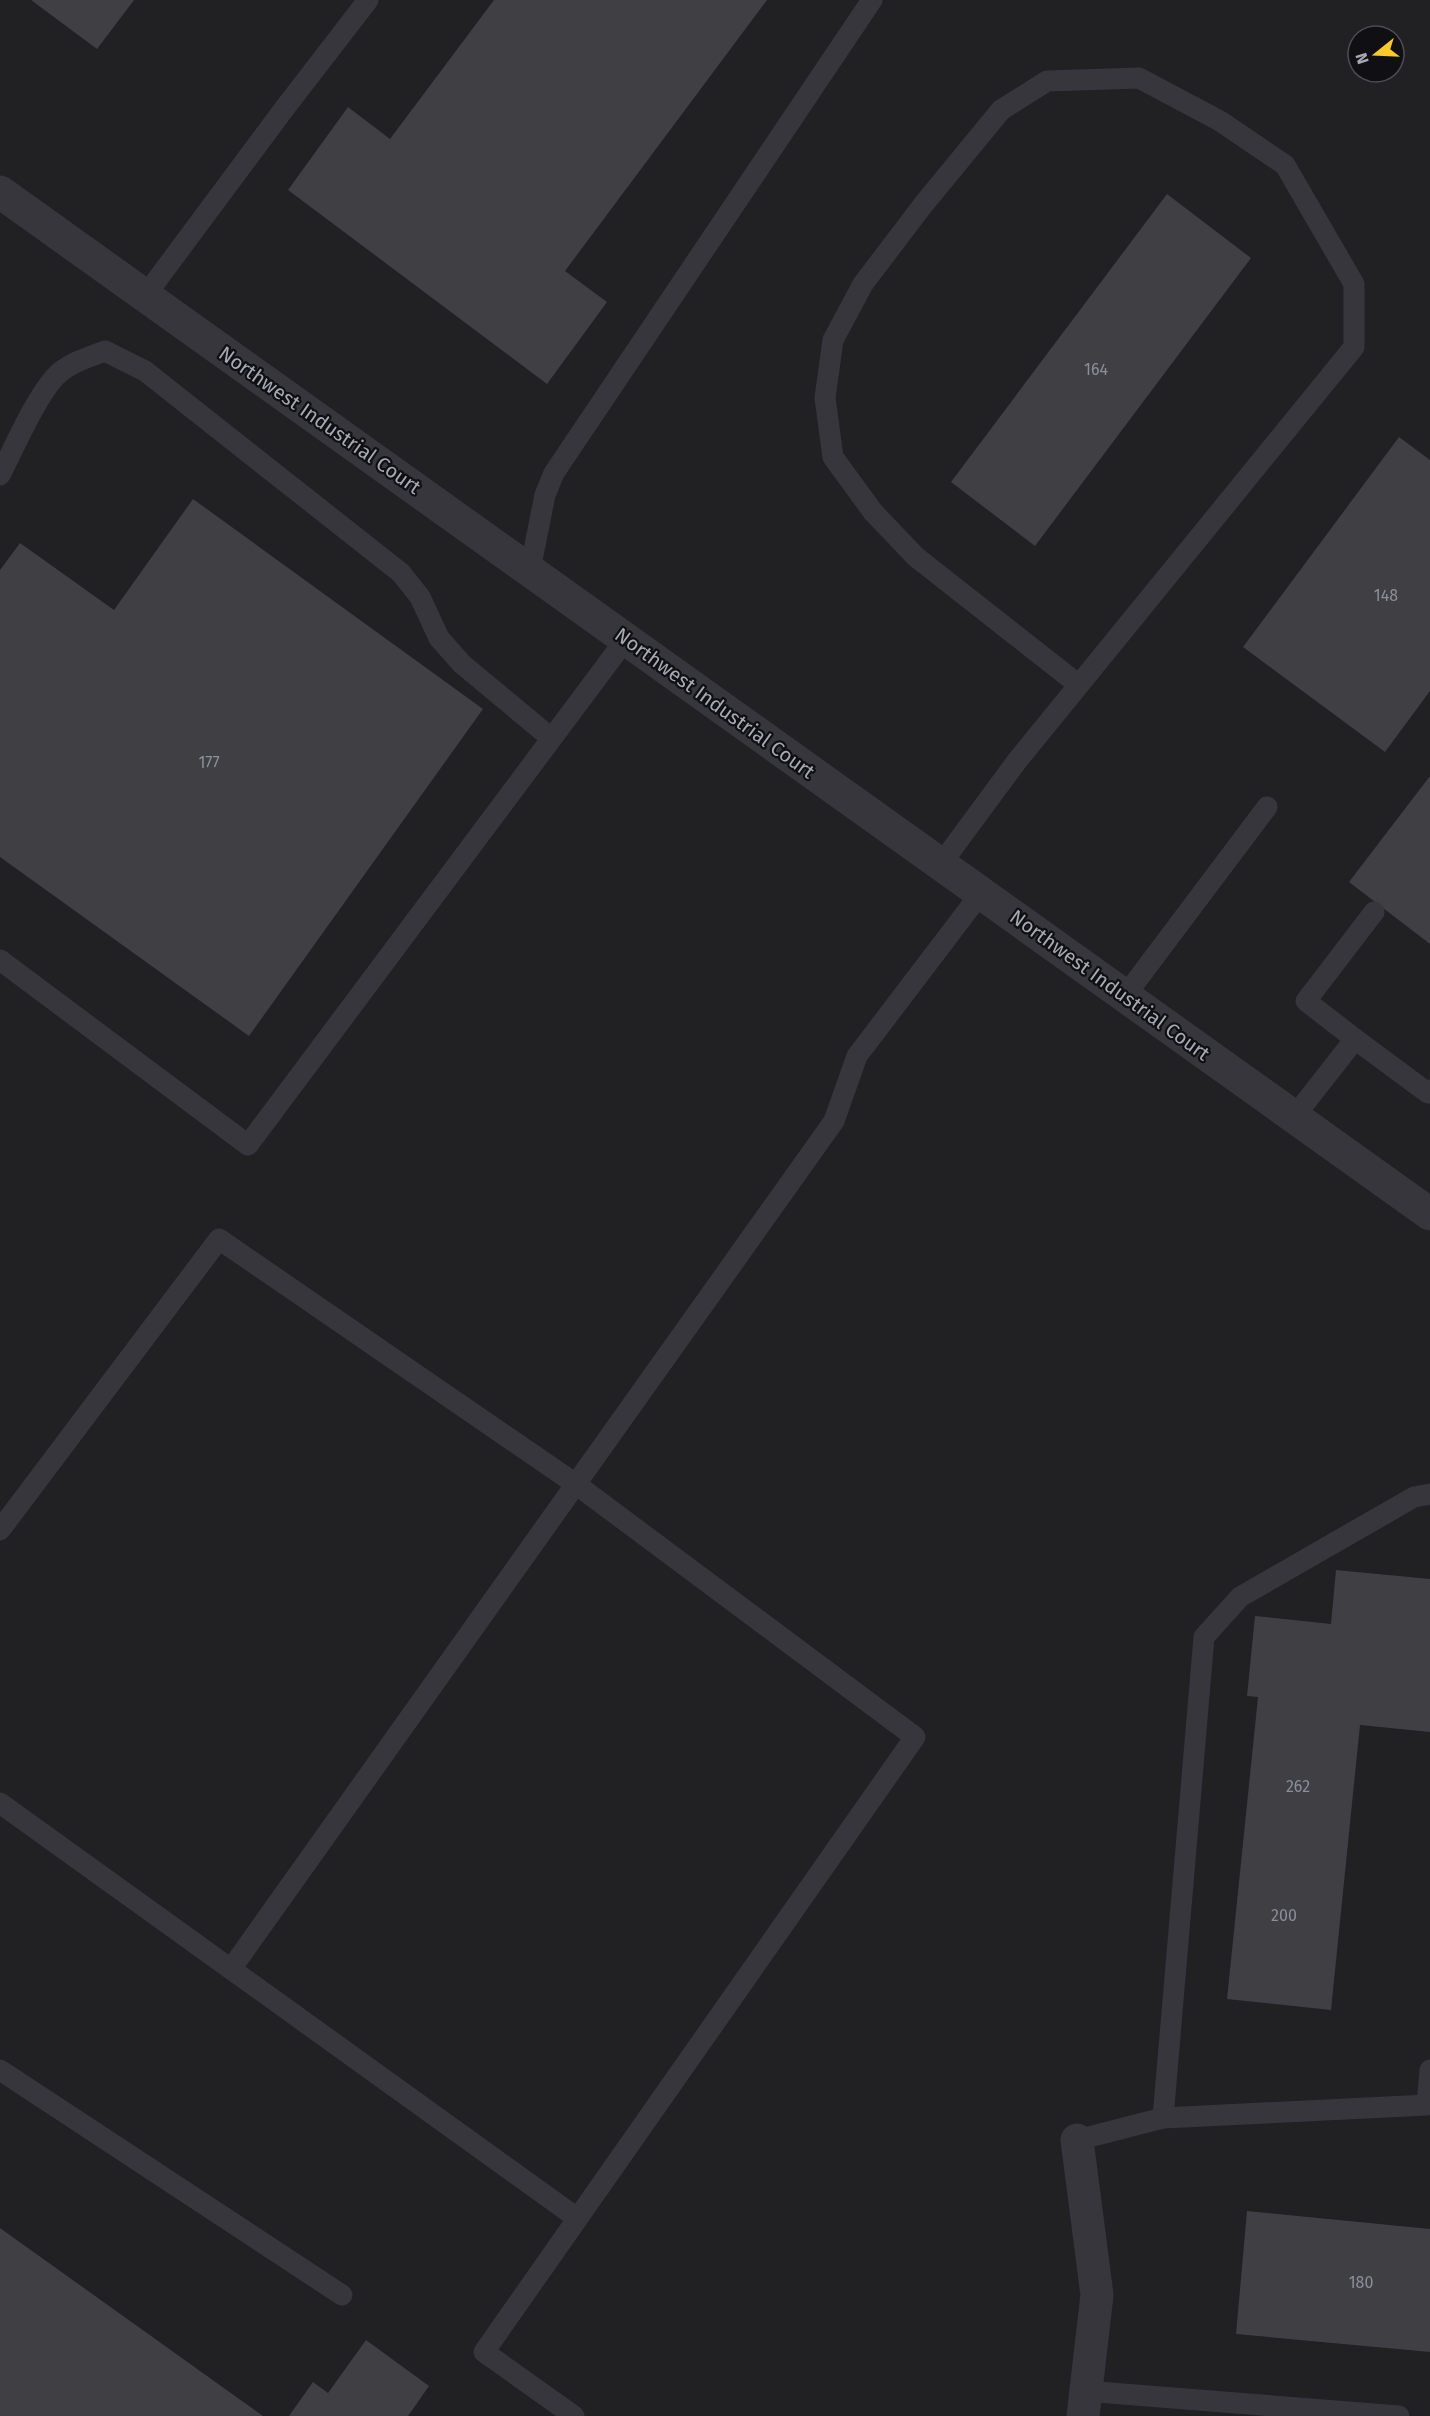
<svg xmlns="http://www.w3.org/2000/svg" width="1430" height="2416" font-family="'Fira Sans',sans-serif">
<rect width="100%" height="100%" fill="#151517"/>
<path fill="#212124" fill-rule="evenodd" d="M0 0H1430V2416H0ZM1358 36H1394V72H1358Z"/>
<g fill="#3f3f44">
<polygon points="31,0 134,0 97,49"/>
<polygon points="494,0 767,0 565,271 607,302 547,384 288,190 348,107 390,139"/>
<polygon points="1167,194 1251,258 1035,546 951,482"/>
<polygon points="1399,437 1430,460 1430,691 1385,752 1243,647"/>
<polygon points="193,499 483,709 249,1036 0,857 0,570 20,543 114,610"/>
<polygon points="1430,776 1430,944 1349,882"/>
<polygon points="1336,1570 1430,1579 1430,1732 1360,1725 1331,2010 1227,1999 1258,1697 1247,1696 1255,1616 1331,1624"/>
<polygon points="1247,2211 1430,2229 1430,2352 1236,2334"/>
<polygon points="0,2228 263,2416 0,2416"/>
<polygon points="366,2340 429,2386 408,2416 289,2416 313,2382 328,2393"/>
</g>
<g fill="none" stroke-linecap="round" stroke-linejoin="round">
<g stroke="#36363c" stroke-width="21">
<polyline points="145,296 284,109 368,0"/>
<path d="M0 475C14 448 35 399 55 377 68 363 89 357 105 351L145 371 401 573 420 597 439 638 462 664 551 738"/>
<polyline points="530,570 545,495 554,473 872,0"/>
<polyline points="941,864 1017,761 1354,347 1354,284 1285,165 1220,121 1139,78 1047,81 1001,110 923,205 863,284 833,340 825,398 833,457 873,512 916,557 1079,685"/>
<polyline points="0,960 248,1145 626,639"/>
<polyline points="1125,996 1267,807"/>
<polyline points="1355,1039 1428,1093 1430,1090"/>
<polyline points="1294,1117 1355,1039 1306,1001 1374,912"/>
<polyline points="0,1530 219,1239 577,1485 915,1737 484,2352 574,2416"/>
<polyline points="0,1803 577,2218"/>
<polyline points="231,1969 834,1121 857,1056 981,893"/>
<polyline points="0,2070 342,2295"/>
<polyline points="1163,2118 1204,1637 1240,1597 1414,1497 1430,1494"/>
<polyline points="1077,2140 1163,2118 1427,2105 1430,2070"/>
<polyline points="1085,2391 1399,2416"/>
</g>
<g stroke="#36363c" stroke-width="33">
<polyline points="0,192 1430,1214"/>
<polyline points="1077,2140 1097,2295 1083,2416"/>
</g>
</g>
<g text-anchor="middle" stroke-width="4.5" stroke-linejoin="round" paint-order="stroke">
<g font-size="16" fill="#8c8f9b">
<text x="1096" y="375">164</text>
<text x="1386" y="601">148</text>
<text x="209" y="768">177</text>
<text x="1298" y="1792">262</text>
<text x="1284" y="1921">200</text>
<text x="1361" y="2288">180</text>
</g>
<g font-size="20" fill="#a6aab8" stroke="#101012">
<text transform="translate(320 420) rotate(35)" y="7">Northwest Industrial Court</text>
<text transform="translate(715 703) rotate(36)" y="7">Northwest Industrial Court</text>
<text transform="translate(1110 985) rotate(36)" y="7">Northwest Industrial Court</text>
</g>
</g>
<g transform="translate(1376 54) rotate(252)"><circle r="28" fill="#101012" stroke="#4c4e54" stroke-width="1.5"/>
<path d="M0-4.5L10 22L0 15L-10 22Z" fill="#fac92a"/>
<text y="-9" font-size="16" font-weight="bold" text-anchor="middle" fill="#a6aab8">N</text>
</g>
</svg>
